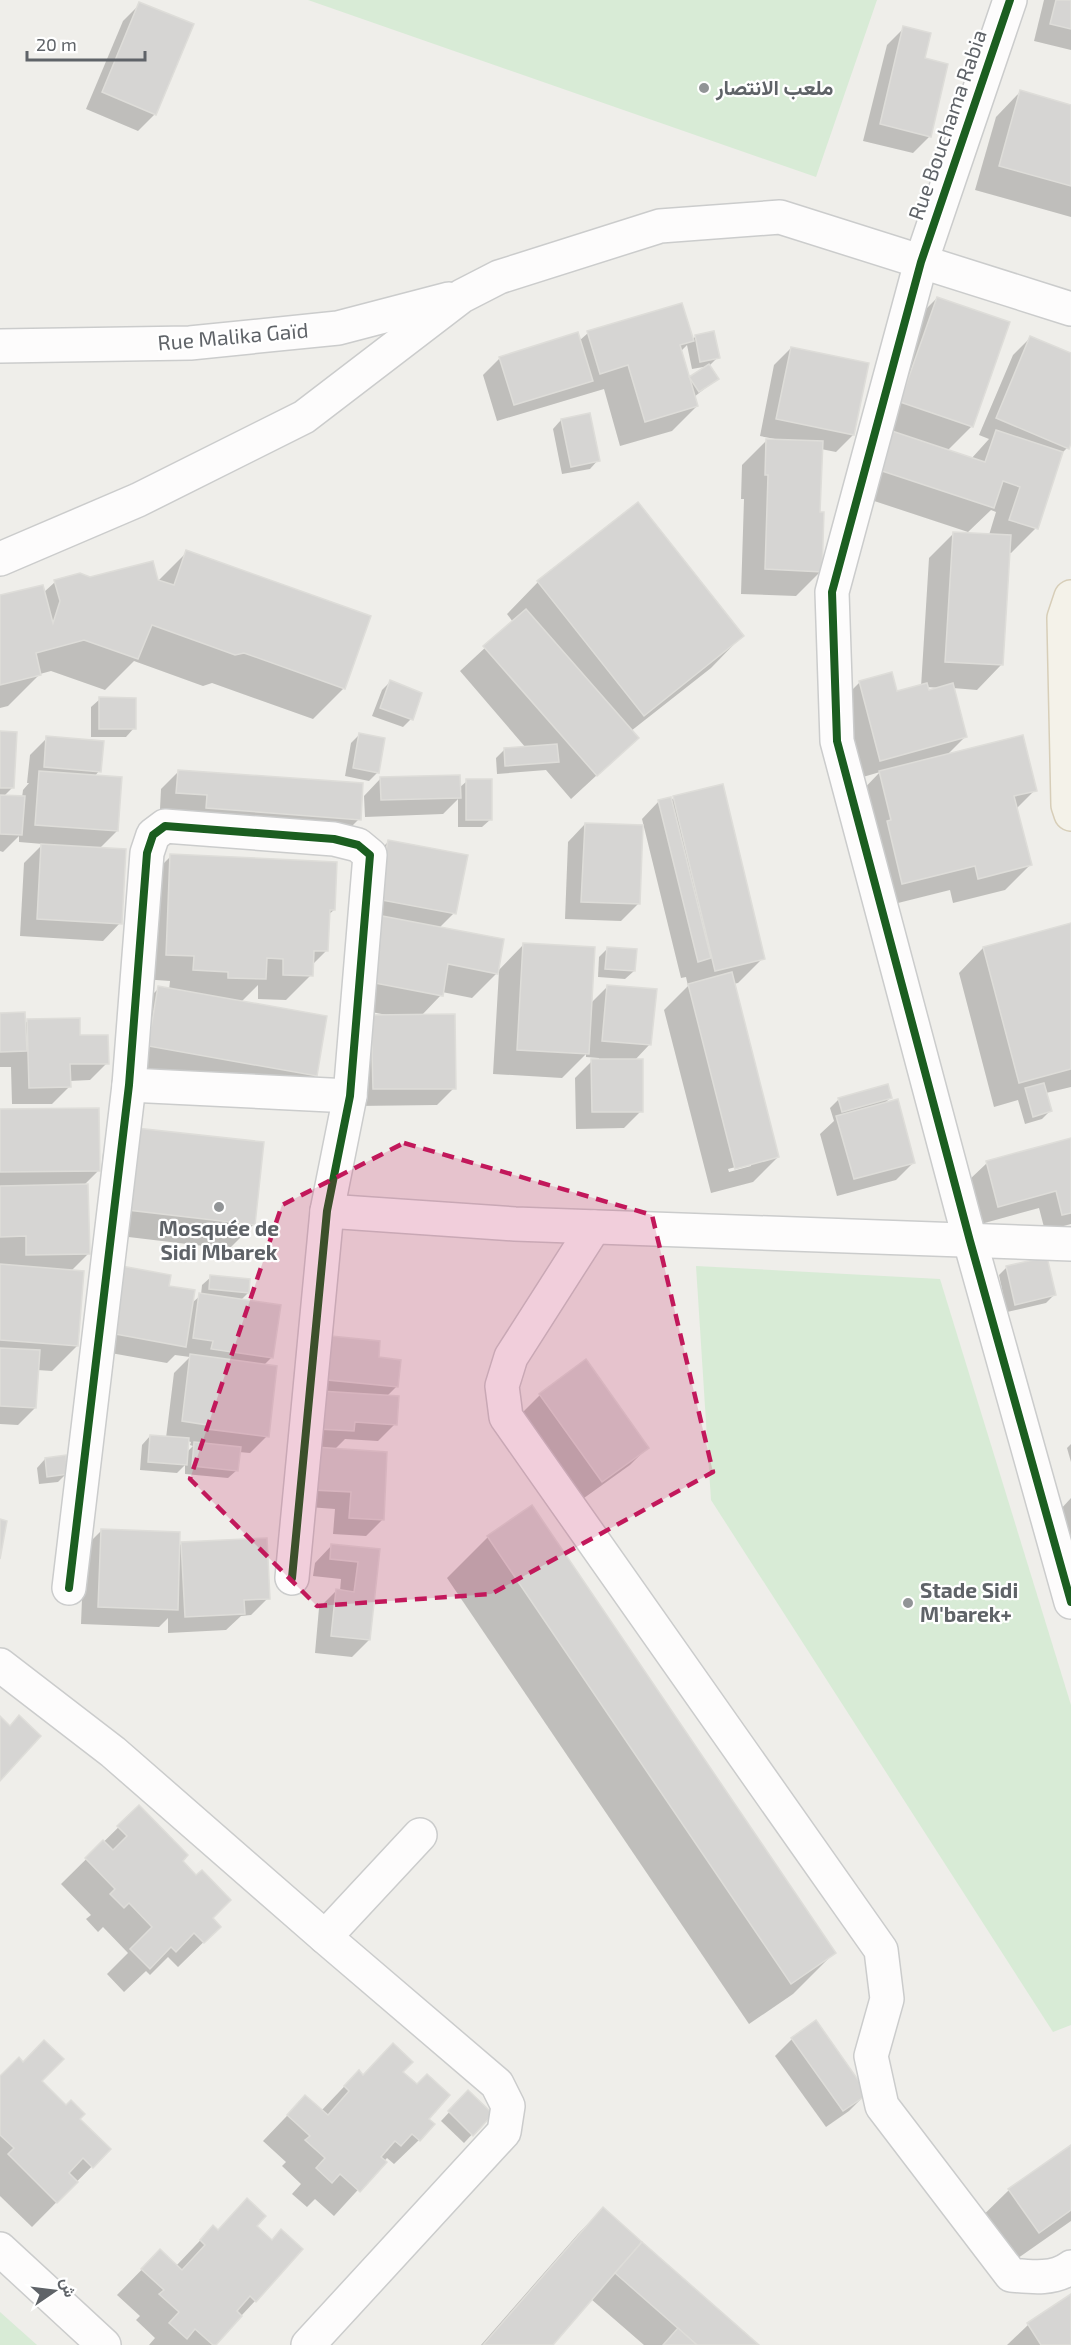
<svg xmlns="http://www.w3.org/2000/svg" width="1071" height="2345" font-family="'Exo 2',Vazirmatn,sans-serif">
<rect width="100%" height="100%" fill="#efeeea"/>
<g fill="#d8ebd6">
<polygon points="308,0 877,0 816,177"/>
<polygon points="696,1266 940,1279 1071,1705 1071,2025 1053,2032 711,1500"/>
<polygon points="0,2312 37,2345 0,2345"/>
</g>
<g fill="#0003" fill-rule="evenodd">
<polygon points="1044,0 1071,0 1071,50 1034,41"/>
<polygon points="140,4 155,114 138,131 86,109 123,21"/>
<polygon points="904,28 923,59 930,136 913,153 863,141 887,45"/>
<polygon points="1020,92 1071,107 1071,217 975,190 996,117"/>
<path d="M937 298 972 426 947 451 971 459 989 439 979 435 1013 355 1030 338 1071 355V438L1067 448 1061 454 1036 528 1011 553 1008 552 1001 665 977 690 953 688 965 737 946 756 1035 790 1016 809 1030 865 1005 890 953 903 950 890 878 908 855 798 880 772 863 777 843 699 860 682 896 693 921 687 929 558 954 533 989 535 996 512 991 510 968 532 853 494 912 323ZM926 687 942 688 928 692Z"/>
<path d="M588 333 692 340 696 336 718 357 709 366 717 379 694 397 697 406 672 431 620 446 604 389 497 421 483 375 500 358 579 341ZM687 345 692 369 709 366 689 380 680 352Z"/>
<polygon points="791,348 853,435 836,452 821,449 819,513 820,572 796,596 741,594 744,499 741,499 742,465 767,440 775,441 775,439 760,436 774,365"/>
<polygon points="561,420 598,460 590,469 562,474 553,429"/>
<polygon points="187,552 344,688 313,719 212,683 203,686 134,661 105,690 51,671 40,674 8,706 0,708 0,597 43,593 55,582 89,578 157,582"/>
<polygon points="538,582 742,636 711,668 631,731 637,738 571,799 546,770 497,774 496,758 505,749 526,748 460,671 513,622 507,614"/>
<polygon points="390,682 411,719 403,727 372,716 382,690"/>
<polygon points="100,699 134,728 126,737 91,737 91,707"/>
<polygon points="0,732 12,788 4,796 22,798 23,790 29,783 27,783 30,755 47,738 99,771 94,777 117,831 99,849 120,923 103,941 20,936 24,863 43,844 19,842 19,836 3,852 0,851"/>
<polygon points="359,735 378,772 369,781 345,776 351,743"/>
<polygon points="178,772 359,819 342,836 191,812 160,809 161,789"/>
<polygon points="381,778 459,788 467,781 491,819 482,827 458,827 458,799 443,814 365,817 364,796"/>
<path d="M674 797 763 958 738 983 733 984 778 1157 753 1182 711 1193 664 1010 688 986 686 977 681 978 642 819 659 801H671ZM751 1163V1166L729 1172 728 1169Z"/>
<polygon points="585,824 638,904 621,921 565,919 568,842"/>
<polygon points="389,841 454,913 439,928 497,972 523,945 590,1004 608,986 650,1044 634,1061 641,1111 624,1128 576,1129 575,1078 592,1061 599,1061 599,1058 586,1057 586,1054 562,1078 493,1074 499,971 472,998 442,992 441,995 421,1016 454,1088 437,1105 356,1106 354,1033 387,1015 340,1006 372,858"/>
<polygon points="171,856 334,910 328,915 326,951 312,965 311,975 286,1000 258,999 258,985 241,1002 315,1076 290,1100 124,1071 134,1013 159,988 169,990 170,981 142,979 146,881"/>
<polygon points="1071,925 1071,1087 1046,1093 1050,1111 1042,1119 1025,1124 1018,1100 994,1107 959,973 983,948"/>
<polygon points="607,949 634,971 625,979 598,977 599,957"/>
<polygon points="0,1014 24,1024 28,1021 79,1037 107,1063 90,1080 69,1081 69,1087 52,1104 12,1104 11,1067 0,1067"/>
<polygon points="891,1097 883,1105 913,1163 896,1180 837,1196 820,1134 834,1121 830,1108 839,1099"/>
<polygon points="0,1111 98,1171 84,1185 88,1254 71,1271 77,1346 52,1371 37,1370 35,1408 18,1425 0,1424"/>
<polygon points="128,1128 254,1224 229,1249 95,1233 103,1153"/>
<polygon points="1071,1139 1071,1224 1045,1231 1039,1208 981,1224 969,1180 987,1163"/>
<polygon points="1007,1267 1054,1295 1046,1303 1007,1312 999,1275"/>
<path d="M211 1277 248 1293 240 1301 272 1357 264 1365 267 1436 250 1453 239 1452 237 1470 228 1478 185 1474V1465L177 1473 140 1470 142 1445 150 1436 166 1438 174 1373 190 1357 175 1355 167 1363 88 1349 167 1287 192 1303 201 1295 202 1285ZM188 1441 191 1442 190 1445 193 1446 187 1452Z"/>
<polygon points="305,1354 377,1358 397,1386 386,1397 395,1424 378,1441 345,1439 334,1450 383,1519 366,1536 333,1534 335,1509 295,1506"/>
<polygon points="585,1362 647,1448 630,1465 584,1498 523,1412 540,1395"/>
<polygon points="1071,1444 1071,1462 1067,1448"/>
<polygon points="45,1459 67,1473 58,1482 39,1484 37,1468"/>
<polygon points="1071,1498 1071,1550 1060,1510"/>
<polygon points="101,1531 178,1547 182,1543 268,1598 251,1615 241,1616 226,1630 168,1633 168,1618 159,1627 81,1624 84,1548"/>
<polygon points="488,1537 834,1953 793,1994 749,2024 447,1578"/>
<polygon points="332,1545 378,1551 369,1640 352,1657 315,1653 319,1608 336,1591 340,1591 341,1579 313,1576 315,1563"/>
<polygon points="139,1807 181,1861 196,1877 210,1918 219,1927 178,1967 168,1957 150,1975 146,1971 124,1992 107,1974 128,1953 103,1927 98,1932 86,1919 91,1915 61,1884"/>
<polygon points="792,2039 866,2094 849,2111 826,2127 775,2056"/>
<polygon points="358,2072 362,2076 401,2072 427,2119 419,2140 394,2164 387,2158 334,2216 315,2199 307,2207 292,2194 301,2184 282,2166 286,2162 263,2141 305,2097 321,2111"/>
<polygon points="0,2078 40,2081 109,2149 32,2227 0,2196"/>
<polygon points="468,2092 491,2114 464,2143 441,2121"/>
<polygon points="1071,2146 1071,2221 998,2272 968,2230 1009,2190"/>
<polygon points="247,2200 254,2226 255,2301 214,2345 149,2345 155,2338 136,2320 140,2316 117,2295 160,2251 176,2266 213,2227 217,2231"/>
<polygon points="603,2209 757,2345 644,2345 591,2299 551,2345 481,2345 578,2234"/>
<polygon points="1071,2296 1071,2345 1007,2345 1028,2325"/>
</g>
<g fill="#d6d5d3" stroke="#deddd9" stroke-width="1.5">
<polygon points="1056,0 1071,0 1071,29 1050,24"/>
<polygon points="139,2 194,24 156,115 102,92"/>
<polygon points="903,26 931,33 925,58 948,64 931,137 880,124"/>
<polygon points="1020,90 1071,105 1071,186 999,166"/>
<polygon points="937,297 1010,322 973,427 900,402"/>
<polygon points="682,303 694,341 680,345 698,406 645,422 628,365 600,374 587,331"/>
<polygon points="714,331 720,358 700,362 695,335"/>
<polygon points="578,332 593,381 514,405 499,357"/>
<polygon points="1030,336 1071,353 1071,443 1069,449 996,418"/>
<polygon points="791,347 869,363 854,435 776,419"/>
<polygon points="709,364 719,379 699,392 689,377"/>
<polygon points="590,413 600,461 571,467 561,419"/>
<polygon points="889,430 985,462 996,430 1063,452 1038,529 1009,520 1020,487 1003,481 994,508 876,469"/>
<polygon points="766,439 823,441 820,512 824,512 822,572 765,569 768,475 765,475"/>
<polygon points="638,502 744,636 644,716 537,581"/>
<polygon points="953,532 1011,535 1003,665 945,662"/>
<polygon points="186,550 371,616 345,689 244,653 235,655 152,625 138,659 84,640 36,653 41,675 0,685 0,595 43,585 53,623 60,601 54,580 80,573 90,577 153,561 158,580 174,585"/>
<polygon points="526,609 639,738 597,776 483,646"/>
<polygon points="892,672 897,691 927,683 929,690 953,683 967,737 880,761 859,681"/>
<polygon points="390,680 422,693 413,720 380,708"/>
<polygon points="99,697 136,698 136,729 99,729"/>
<polygon points="0,731 17,732 14,788 0,788"/>
<polygon points="359,733 385,738 379,773 353,768"/>
<polygon points="1023,735 1037,791 1014,796 1032,865 978,879 975,866 902,884 887,821 891,820 879,771"/>
<polygon points="46,736 104,741 101,772 44,767"/>
<polygon points="557,744 559,762 505,766 504,748"/>
<polygon points="178,770 363,783 361,820 206,808 207,795 176,793"/>
<polygon points="39,771 122,777 118,831 35,825"/>
<polygon points="460,775 461,798 381,800 380,777"/>
<rect x="466" y="779" width="26" height="41"/>
<polygon points="723,784 765,959 715,971 673,796"/>
<polygon points="0,795 25,796 22,835 0,834"/>
<polygon points="671,797 711,958 698,962 658,800"/>
<polygon points="585,823 643,825 640,904 581,902"/>
<polygon points="388,840 468,855 456,914 376,899"/>
<polygon points="41,844 126,849 122,924 37,919"/>
<polygon points="170,854 337,862 335,910 330,910 328,951 314,951 313,976 283,975 283,959 267,958 266,979 228,978 228,972 193,970 194,956 166,955"/>
<polygon points="377,915 504,939 498,974 448,964 443,996 364,981"/>
<polygon points="1071,923 1071,1069 1019,1083 983,947"/>
<polygon points="523,943 595,947 589,1054 517,1050"/>
<polygon points="607,947 637,949 635,971 605,969"/>
<polygon points="732,972 779,1157 735,1169 688,984"/>
<polygon points="607,985 657,989 651,1045 602,1041"/>
<polygon points="158,986 327,1016 317,1076 148,1046"/>
<polygon points="25,1012 27,1051 0,1052 0,1013"/>
<polygon points="455,1014 456,1089 373,1089 371,1015"/>
<polygon points="80,1018 80,1035 108,1035 109,1064 70,1064 71,1087 29,1088 27,1019"/>
<polygon points="591,1059 643,1059 643,1112 592,1112"/>
<polygon points="1044,1083 1052,1111 1033,1117 1025,1088"/>
<polygon points="888,1084 892,1098 842,1112 838,1098"/>
<polygon points="898,1099 915,1163 854,1179 836,1116"/>
<polygon points="99,1108 100,1171 0,1172 0,1109"/>
<polygon points="127,1127 264,1142 255,1225 119,1209"/>
<polygon points="1071,1138 1071,1213 1062,1215 1056,1191 998,1207 986,1161"/>
<polygon points="88,1184 90,1254 26,1255 26,1236 0,1237 0,1186"/>
<polygon points="1047,1257 1056,1295 1015,1305 1006,1266"/>
<polygon points="0,1264 84,1271 78,1346 0,1340"/>
<polygon points="116,1265 171,1275 169,1286 195,1290 186,1347 104,1332"/>
<polygon points="210,1275 250,1279 249,1293 209,1289"/>
<polygon points="199,1293 281,1305 273,1358 211,1349 213,1341 193,1338"/>
<polygon points="321,1335 380,1341 379,1357 401,1360 398,1387 317,1379"/>
<polygon points="0,1348 40,1350 36,1408 0,1406"/>
<polygon points="190,1354 277,1366 269,1437 207,1429 207,1425 182,1421"/>
<polygon points="586,1359 649,1448 602,1482 539,1394"/>
<polygon points="320,1391 399,1396 397,1425 355,1422 354,1431 318,1429"/>
<polygon points="150,1435 189,1438 187,1465 148,1462"/>
<polygon points="194,1442 241,1447 238,1471 192,1466"/>
<polygon points="315,1447 387,1452 384,1520 349,1518 351,1492 312,1490"/>
<polygon points="66,1455 68,1474 47,1477 45,1458"/>
<polygon points="532,1505 836,1953 791,1984 487,1536"/>
<polygon points="0,1519 7,1521 0,1559"/>
<polygon points="101,1529 180,1532 178,1610 98,1607"/>
<polygon points="267,1538 270,1599 244,1600 245,1614 185,1617 181,1542"/>
<polygon points="331,1544 380,1549 370,1640 331,1636 336,1589 354,1592 358,1562 330,1559"/>
<polygon points="19,1715 41,1736 0,1781 0,1716 10,1726"/>
<polygon points="139,1805 188,1855 183,1861 196,1875 202,1870 231,1900 213,1918 221,1927 204,1943 194,1933 176,1952 171,1947 150,1969 130,1949 152,1927 129,1903 124,1908 110,1894 115,1889 85,1858 103,1840 113,1850 127,1836 117,1826"/>
<polygon points="816,2020 868,2094 843,2111 791,2038"/>
<polygon points="44,2040 64,2059 42,2081 66,2105 71,2100 85,2114 80,2119 111,2149 93,2168 83,2158 69,2173 78,2182 57,2203 8,2154 14,2148 0,2135 0,2076 19,2057 23,2062"/>
<polygon points="393,2043 413,2062 403,2072 417,2084 427,2074 450,2095 429,2119 435,2124 420,2141 412,2134 401,2146 395,2141 381,2157 387,2162 360,2192 340,2174 332,2183 316,2168 325,2158 305,2140 310,2136 287,2115 305,2095 328,2115 349,2091 344,2086 359,2070 363,2075"/>
<polygon points="468,2090 493,2114 473,2136 448,2111"/>
<polygon points="1071,2145 1071,2210 1039,2233 1008,2189"/>
<polygon points="247,2198 266,2216 257,2226 272,2240 281,2229 303,2249 256,2302 250,2296 237,2311 242,2316 216,2345 213,2345 195,2329 187,2339 169,2323 179,2312 159,2294 164,2290 141,2269 160,2249 182,2270 205,2245 200,2240 213,2225 218,2230"/>
<polygon points="603,2207 642,2242 615,2273 553,2345 483,2345"/>
<polygon points="642,2242 759,2345 697,2345 615,2273"/>
<polygon points="1071,2294 1071,2345 1041,2345 1027,2323"/>
<polygon points="678,2328 697,2345 663,2345"/>
</g>
<g fill="none" stroke-linecap="round" stroke-linejoin="round">
<defs>
<g id="minor">
<polyline points="1010,0 921,262 832,592 837,741 970,1241 1071,1602"/>
<polyline points="0,346 190,343 338,328 449,299"/>
<polyline points="0,559 138,500 304,417 462,296 499,277 660,226 780,217 1071,309"/>
<polyline points="129,1085 350,1096"/>
<polyline points="327,1211 515,1224 1071,1244"/>
<path d="M594 1227 511 1357 502 1386 506 1417 881 1950 887 1999 871 2056 882 2106 1011 2275C1031 2277 1054 2280 1071 2267"/>
<polyline points="69,1588 129,1085 147,853 153,835 165,826 334,839 358,845 370,855 350,1096 327,1211 292,1578"/>
<polyline points="0,1665 113,1752 325,1937 497,2084 508,2106 504,2132 308,2345"/>
<polyline points="325,1937 420,1835"/>
<polyline points="0,2249 104,2345"/>
</g>
<polyline id="major" points="1071,597 1064,618 1068,805 1071,814"/>
</defs>
<use href="#minor" stroke="#cbcccc" stroke-width="36"/>
<use href="#major" stroke="#d7ceb8" stroke-width="36"/>
<use href="#minor" stroke="#fdfcfc" stroke-width="33"/>
<use href="#major" stroke="#f4f2e9" stroke-width="33"/>
<defs>
<g id="cycleway">
<polyline points="1010,0 921,262 832,592 837,741 970,1241 1071,1602"/>
<polyline points="69,1588 129,1085 147,853 153,835 165,826 334,839 358,845 370,855 350,1096 327,1211 292,1578"/>
</g>
</defs>
<use href="#cycleway" stroke="#fff" stroke-width="11"/>
<use href="#cycleway" stroke="#1b5e20" stroke-width="8"/>
</g>
<path fill="#c2185b" fill-opacity="0.2" stroke="#c2185b" stroke-width="4.5" stroke-dasharray="12 8" stroke-linejoin="round" d="M404 1143 652 1215 713 1472 491 1594 317 1606 190 1479 282 1205Z"/>
<g fill="#919496" stroke="#fff" stroke-width="2">
<circle cx="704" cy="88" r="6"/>
<circle cx="219" cy="1207" r="6"/>
<circle cx="908" cy="1603" r="6"/>
</g>
<g text-anchor="middle" stroke-width="4.5" stroke-linejoin="round" paint-order="stroke">
<g font-size="21" font-weight="bold" fill="#5f6368" stroke="#fff" text-anchor="start">
<text x="716" y="95">ملعب الانتصار</text>
<text x="219" y="1236" text-anchor="middle">Mosquée de<tspan x="219" dy="24">Sidi Mbarek</tspan></text>
<text x="920" y="1598">Stade Sidi<tspan x="920" dy="24">M'barek+</tspan></text>
</g>
<g font-size="21" fill="#5f6368" stroke="#fff">
<text transform="translate(948 125) rotate(-71)" y="7">Rue Bouchama Rabia</text>
<text transform="translate(233 337) rotate(-5)" y="7">Rue Malika Gaïd</text>
</g>
</g>
<g transform="translate(54 2291) rotate(76)" stroke="#ffffff" stroke-width="4.5" paint-order="stroke">
<path d="M0-4.5L10 22L0 15L-10 22Z" fill="#5f6368"/>
<text y="-9" font-size="16" font-weight="bold" text-anchor="middle" fill="#5f6368">ش</text>
</g>
<path d="M27 51v9h118v-9" fill="none" stroke="#5f6368" stroke-width="3"/>
<text x="36" y="51" font-size="18" fill="#5f6368" stroke="#ffffff" stroke-width="4.5" paint-order="stroke">20 m</text>
</svg>
